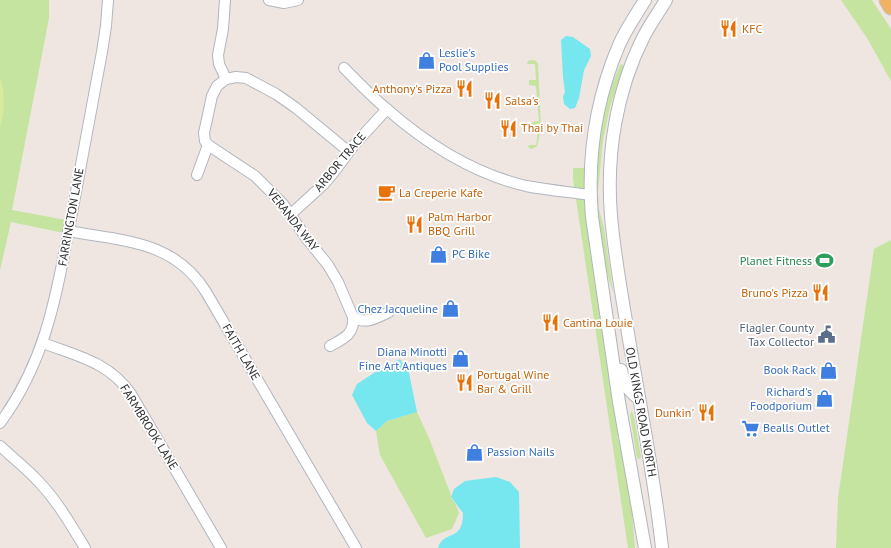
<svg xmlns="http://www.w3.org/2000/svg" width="891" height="548" font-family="'PT Sans',sans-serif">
<rect width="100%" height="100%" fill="#efe6e1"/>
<g fill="#c4e49f">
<polygon points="0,0 49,0 49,18 12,210 66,220 64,233 11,222 0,270"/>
<polygon points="841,0 872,0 891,29 891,81 867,38"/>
<polygon points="532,60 536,61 538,64 541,130 537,146 532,149 529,148 528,146 530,145 536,145 539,126 531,124 532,122 539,121 536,86 529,85 529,80 536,80 535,64 527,64 528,61"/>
<path d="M621 64 624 66 610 107 603 140 598 192 599 209 604 228 613 292C591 231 590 123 621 64Z"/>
<polygon points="573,168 584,168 588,216 620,436 617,436 622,452 632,511 635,548 628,548 573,179"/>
<polygon points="891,240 891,548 836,548 838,498 874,249"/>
<polygon points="632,411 634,416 641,457 640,459 637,458 630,415 631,412"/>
<polygon points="417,412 429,438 451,495 451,498 455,503 459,513 452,529 426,538 380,455 376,431 387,421"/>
</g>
<path fill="#d9eb9b" d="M0 77C5 93 5 110 0 127Z"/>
<g fill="#76e7ef">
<polygon points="566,36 573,37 590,49 591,56 584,70 579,98 575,108 570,109 564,104 563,97 565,92 563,77 561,40"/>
<polygon points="400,359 409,373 417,412 387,421 376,431 367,423 352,395 357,384 380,369"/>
<path d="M496 477 510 482 519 492 520 548H438C444 529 463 543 463 513L451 497 454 489 465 481Z"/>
</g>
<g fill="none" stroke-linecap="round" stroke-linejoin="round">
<defs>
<g id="minor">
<polyline points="269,0 284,3 298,0"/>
<path d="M344 68C358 82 372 97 388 110 427 144 475 174 526 186 547 190 569 192 590 195"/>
<polyline points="226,79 236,77 246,78 276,94 296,108 348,151"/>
<polyline points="208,145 255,176 283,204 307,239 328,265 338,282 353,317"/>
<polyline points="197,175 208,145 205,141 204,133 212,96 217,86 226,79 219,64 218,55 223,29 225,0"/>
<polyline points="291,214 324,184 334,172 354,145 387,109"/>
<path d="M68 231C122 241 174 240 206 292L356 548"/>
<path d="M43 343C77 356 109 362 131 394L221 548"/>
<path d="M330 346C343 339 355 334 353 317 365 325 377 318 389 312"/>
<path d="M0 423C48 358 57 290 72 213 82 159 92 106 102 52L106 26 108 0"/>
<path d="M0 446C13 458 27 469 39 482 58 502 71 525 85 548"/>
</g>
<g id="tertiary">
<path d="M621 370C624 385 627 388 638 398"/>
<path d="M645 548 619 402 592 217C587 158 596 99 619 45 626 29 636 15 645 0"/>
<path d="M662 548C654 472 638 396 626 321 620 286 614 251 611 216 606 155 616 91 644 36 650 24 659 12 666 0"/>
</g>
<polyline id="primary" points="887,0 891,7"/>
</defs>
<use href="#minor" stroke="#b1b6be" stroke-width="12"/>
<use href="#tertiary" stroke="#b1b6be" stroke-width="14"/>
<use href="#primary" stroke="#c4c4c4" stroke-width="17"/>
<use href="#minor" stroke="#fff" stroke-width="10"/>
<use href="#tertiary" stroke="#fff" stroke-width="12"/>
<use href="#primary" stroke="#f0b364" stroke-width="15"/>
</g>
<defs>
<symbol id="restaurant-bare" viewBox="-9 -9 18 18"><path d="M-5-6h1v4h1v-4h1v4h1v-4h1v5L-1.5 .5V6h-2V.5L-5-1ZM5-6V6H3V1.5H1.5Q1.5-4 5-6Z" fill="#e8710a" stroke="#fff" stroke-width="2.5" paint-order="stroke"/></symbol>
<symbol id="shop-bare" viewBox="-9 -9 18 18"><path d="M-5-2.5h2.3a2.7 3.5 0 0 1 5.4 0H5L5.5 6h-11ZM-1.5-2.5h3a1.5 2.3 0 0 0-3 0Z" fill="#3f7fe0" stroke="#fff" stroke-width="2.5" paint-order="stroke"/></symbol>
<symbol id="cafe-bare" viewBox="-9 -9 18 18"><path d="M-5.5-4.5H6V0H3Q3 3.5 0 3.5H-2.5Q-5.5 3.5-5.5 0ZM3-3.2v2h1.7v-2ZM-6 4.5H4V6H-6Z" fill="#e8710a" stroke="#fff" stroke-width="2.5" paint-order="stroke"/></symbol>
<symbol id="stadium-bare" viewBox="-9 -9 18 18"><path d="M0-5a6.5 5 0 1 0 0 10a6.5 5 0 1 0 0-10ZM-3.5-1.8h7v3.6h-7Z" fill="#2e9e5b" stroke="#fff" stroke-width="2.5" paint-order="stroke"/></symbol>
<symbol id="civic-bare" viewBox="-9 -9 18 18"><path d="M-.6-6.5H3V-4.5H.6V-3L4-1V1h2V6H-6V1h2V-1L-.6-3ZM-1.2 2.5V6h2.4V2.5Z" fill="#5c6f8a" stroke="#fff" stroke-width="2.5" paint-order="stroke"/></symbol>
<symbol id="supermarket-bare" viewBox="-9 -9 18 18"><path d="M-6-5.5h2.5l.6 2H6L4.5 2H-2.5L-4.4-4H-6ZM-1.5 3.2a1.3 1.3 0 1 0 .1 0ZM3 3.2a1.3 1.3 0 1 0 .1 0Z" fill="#3f7fe0" stroke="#fff" stroke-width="2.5" paint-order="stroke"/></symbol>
</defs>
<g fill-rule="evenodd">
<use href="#restaurant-bare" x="716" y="16" width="25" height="25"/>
<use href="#shop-bare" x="414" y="48" width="25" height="25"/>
<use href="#restaurant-bare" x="452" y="76" width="25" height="25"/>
<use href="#restaurant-bare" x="480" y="88" width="25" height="25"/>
<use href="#restaurant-bare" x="496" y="116" width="25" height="25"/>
<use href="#cafe-bare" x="374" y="180" width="25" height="25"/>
<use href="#restaurant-bare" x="402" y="212" width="25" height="25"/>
<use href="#shop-bare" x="426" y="242" width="25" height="25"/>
<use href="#stadium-bare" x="812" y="248" width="25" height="25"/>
<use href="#restaurant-bare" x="808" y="280" width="25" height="25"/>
<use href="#shop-bare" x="438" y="296" width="25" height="25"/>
<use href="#restaurant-bare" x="538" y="310" width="25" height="25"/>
<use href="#civic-bare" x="814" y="322" width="25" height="25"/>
<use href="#shop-bare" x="448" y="346" width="25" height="25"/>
<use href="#shop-bare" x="816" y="358" width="25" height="25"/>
<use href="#restaurant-bare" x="452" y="370" width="25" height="25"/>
<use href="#shop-bare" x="812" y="386" width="25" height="25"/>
<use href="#restaurant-bare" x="694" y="400" width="25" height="25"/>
<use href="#supermarket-bare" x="738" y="416" width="25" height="25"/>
<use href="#shop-bare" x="462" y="440" width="25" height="25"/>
</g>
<g text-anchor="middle" stroke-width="3.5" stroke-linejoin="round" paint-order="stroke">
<g font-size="12" fill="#c56008" stroke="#fff" text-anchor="start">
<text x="742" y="33">KFC</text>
<text x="452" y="93" text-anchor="end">Anthony's Pizza</text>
<text x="505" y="105">Salsa's</text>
<text x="521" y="132">Thai by Thai</text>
<text x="399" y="197">La Creperie Kafe</text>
<text x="428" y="221">Palm Harbor<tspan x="428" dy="14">BBQ Grill</tspan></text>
<text x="808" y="297" text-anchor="end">Bruno's Pizza</text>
<text x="563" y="327">Cantina Louie</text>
<text x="477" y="379">Portugal Wine<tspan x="477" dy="14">Bar &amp; Grill</tspan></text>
<text x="694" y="417" text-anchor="end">Dunkin'</text>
</g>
<g font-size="12" fill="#366cbe" stroke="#fff" text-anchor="start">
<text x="439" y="57">Leslie's<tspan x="439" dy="14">Pool Supplies</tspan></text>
<text x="452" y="258">PC Bike</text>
<text x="438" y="313" text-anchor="end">Chez Jacqueline</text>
<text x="447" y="356" text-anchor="end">Diana Minotti<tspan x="447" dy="14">Fine Art Antiques</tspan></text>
<text x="816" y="374" text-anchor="end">Book Rack</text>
<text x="812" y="396" text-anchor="end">Richard's<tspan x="812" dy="14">Foodporium</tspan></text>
<text x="763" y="432">Bealls Outlet</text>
<text x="487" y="456">Passion Nails</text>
</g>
<g font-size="12" fill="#2e2e2e" stroke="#fff">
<text transform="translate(340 162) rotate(-50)" y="4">ARBOR TRACE</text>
<text transform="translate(71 217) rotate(-80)" y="4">FARRINGTON LANE</text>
<text transform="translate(293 220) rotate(52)" y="4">VERANDA WAY</text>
<text transform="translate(241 352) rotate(60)" y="4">FAITH LANE</text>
<text transform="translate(641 412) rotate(80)" y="4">OLD KINGS ROAD NORTH</text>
<text transform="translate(149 427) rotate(58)" y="4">FARMBROOK LANE</text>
</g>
<g font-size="12" fill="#27864d" stroke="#fff" text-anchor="end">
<text x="812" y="265">Planet Fitness</text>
</g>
<g font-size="12" fill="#4e5e75" stroke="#fff" text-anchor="end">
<text x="814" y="332">Flagler County<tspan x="814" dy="14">Tax Collector</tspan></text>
</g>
</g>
</svg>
